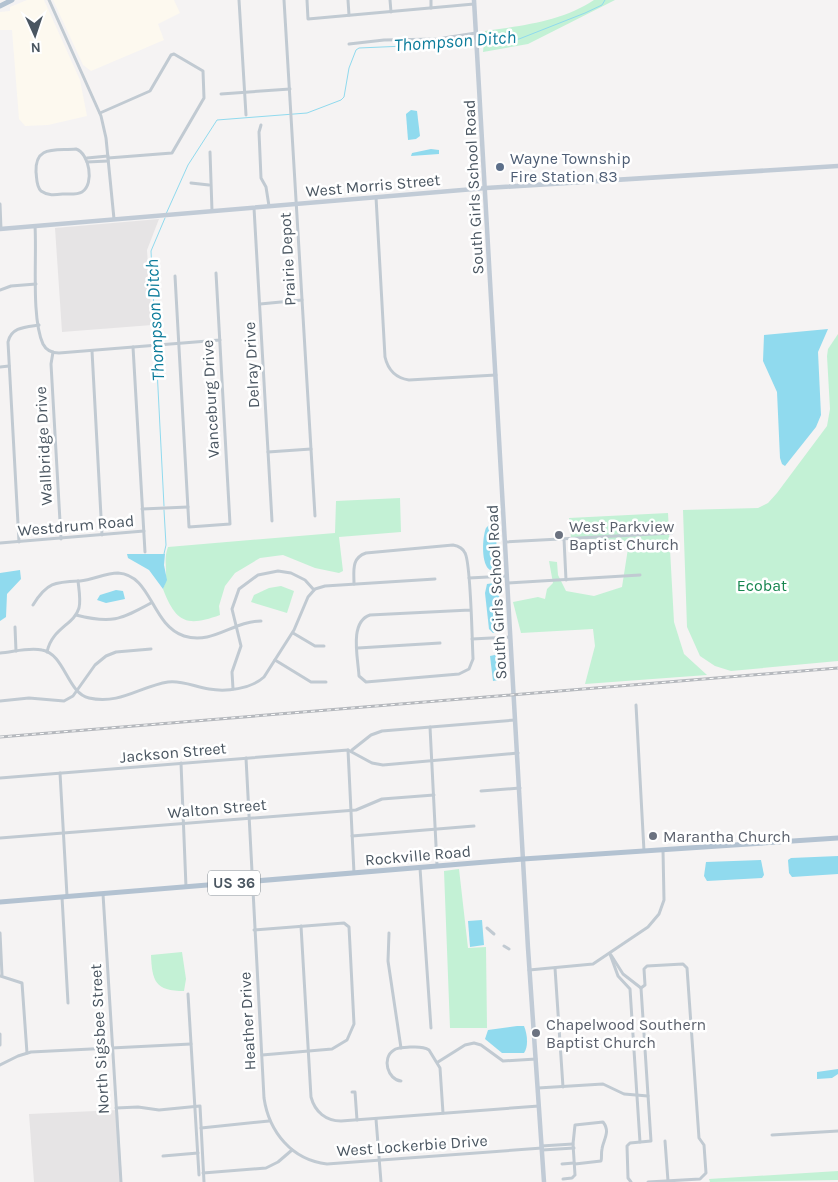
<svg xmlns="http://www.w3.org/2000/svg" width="838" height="1182" font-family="Karla,sans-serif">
<rect width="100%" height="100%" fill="#f5f3f3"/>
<g fill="#fdf9ef">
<polygon points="27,0 44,0 80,80 87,116 48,125 25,126 19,119 12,30 0,30 0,12 10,11 10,7"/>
<polygon points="53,0 174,0 180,13 158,24 164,40 91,71 83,65"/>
</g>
<g fill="#e6e4e5">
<polygon points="159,219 147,250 152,325 62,332 55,228"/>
<polygon points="118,1110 122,1182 34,1182 29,1114"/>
</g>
<g fill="#c3f1d5">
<path d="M594 0H615L528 44 483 52 485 31C521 26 563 21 594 0Z"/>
<polygon points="838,334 838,661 731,671 715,666 700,656 687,627 683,510 758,508 768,503 777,493 827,426 830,409 827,356 828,349"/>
<path d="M400 498 401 532 339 537 343 571 339 573 315 568 283 555 260 558 235 573 225 586 219 606 220 615C187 627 176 623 163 589 170 574 162 563 168 547L335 533 336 501Z"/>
<polygon points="668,513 674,622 684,654 707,675 585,684 595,646 593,629 521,633 513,602 538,597 545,599 547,589 553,583 549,561 557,562 558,575 566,591 594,596 622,587 629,542 618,540 571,538 569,518"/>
<polygon points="281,586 294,591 287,613 251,602 254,595 269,588"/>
<polygon points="459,869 468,948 486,947 487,1028 450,1028 444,871"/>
<path d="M182 952 186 979 184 991C155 991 152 981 151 955Z"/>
<polygon points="838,1171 838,1180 710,1182 709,1179"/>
</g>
<g fill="#90daee">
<polygon points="411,110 417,111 420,136 416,139 408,140 406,114"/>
<polygon points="431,149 439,150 439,154 411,156 412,153"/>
<polygon points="828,329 818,352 821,415 816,427 785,466 782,464 780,458 777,392 763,361 764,335"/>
<path d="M489 525 496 528 497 568 490 570C481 565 482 538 486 528Z"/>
<polygon points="127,554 165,554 164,565 167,580 163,589 149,570 128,558"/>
<polygon points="20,570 21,579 7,594 6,617 0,621 0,573"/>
<path d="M494 583C501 591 502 619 500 630L493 633 489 629 485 593 487 584Z"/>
<polygon points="116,590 123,591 125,599 106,603 97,600 100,595"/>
<polygon points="499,654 503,657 504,679 493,681 490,656"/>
<polygon points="838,856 838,874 792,877 789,873 788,860 791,858"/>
<polygon points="761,860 764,875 762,878 707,881 704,876 706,862"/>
<polygon points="482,920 484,945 470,947 468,921"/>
<path d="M517 1026H524C527 1033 529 1046 524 1053H502L485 1039 488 1030Z"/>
<polygon points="838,1069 838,1074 832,1078 817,1079 817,1072"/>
</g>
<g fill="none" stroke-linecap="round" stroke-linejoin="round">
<g stroke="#90daee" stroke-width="1">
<polyline points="478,43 519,39 585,13 602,5 605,0"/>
<polyline points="166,214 188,165 217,120 307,113 341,100 344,97 349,68 356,50 359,48 474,43"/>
<polyline points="164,506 151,251 165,218"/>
<polyline points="164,554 166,545 164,510"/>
</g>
<g stroke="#c1cad2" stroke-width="3">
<polyline points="49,0 101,116 106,138 114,219"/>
<polyline points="239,0 246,115"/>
<polyline points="284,0 315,516"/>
<polyline points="307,0 308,19 474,4"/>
<polyline points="348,0 349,15"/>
<polyline points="390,0 391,12"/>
<polyline points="431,0 431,8"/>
<polyline points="349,44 384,40 437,39 476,33"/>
<polyline points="221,94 290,89"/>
<polyline points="100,113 150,91 171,55 174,54 203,71 204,98 172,153 108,158"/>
<polyline points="261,125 259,132 261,178 266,187 269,206"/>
<path d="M76 149C89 153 95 184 82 192 77 195 69 194 63 194 55 195 48 196 41 191 36 186 37 179 36 172 35 145 55 151 76 149Z"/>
<polyline points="210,152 212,211"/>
<polyline points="87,158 108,156"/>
<polyline points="87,162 108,161"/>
<polyline points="191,183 209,185"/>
<path d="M376 197 385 357C388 370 396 378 409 380L496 375"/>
<polyline points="0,204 1,229"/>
<polyline points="254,208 272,521"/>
<path d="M35 226C37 256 31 318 43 344 46 350 52 353 59 353L220 340"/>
<polyline points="175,276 189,527 230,524 216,273"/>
<polyline points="0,290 11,286 36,284"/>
<polyline points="260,304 302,300"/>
<polyline points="133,347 145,552"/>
<polyline points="92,351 102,535"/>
<polyline points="53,352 51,364 61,539"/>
<polyline points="0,367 9,366"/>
<polyline points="268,452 311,449"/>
<polyline points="142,509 188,507"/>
<polyline points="564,539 566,580"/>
<path d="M19 542 8 342C11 327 26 327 39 325"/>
<polyline points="505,542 672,533"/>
<polyline points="0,543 144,531"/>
<polyline points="469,578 507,576"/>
<polyline points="507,583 640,575"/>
<path d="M354 584C354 571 351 558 366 553L453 545C458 546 463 548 465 553 471 563 472 641 473 658V659L469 669 459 674 366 682 359 676C358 658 349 622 370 615L470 610"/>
<path d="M33 605C47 582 55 582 80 581 93 580 105 573 118 573 152 575 151 625 184 636 213 645 233 621 261 621"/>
<path d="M76 615C111 624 120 620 151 603"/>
<polyline points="15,627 16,651"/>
<polyline points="293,633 315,646 324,646"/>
<polyline points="472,639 510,637"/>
<polyline points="358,648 440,643"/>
<path d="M47 652C52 628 74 625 79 608 81 600 79 590 78 581"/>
<path d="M0 653C13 652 29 647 42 650 65 654 67 693 89 698 120 705 141 686 168 682 182 680 195 687 209 689 226 692 251 689 264 677L294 630 308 597 315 589 325 586 435 579"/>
<polyline points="275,660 311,682 326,682"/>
<polyline points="233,689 232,672 241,646 232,609 239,589 258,575 278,571 291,573 305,580 314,590"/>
<polyline points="0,701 29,698 64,701 73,696 95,665 106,656 116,652 151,649"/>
<polyline points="636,705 644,851"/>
<polyline points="430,727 437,865"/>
<polyline points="348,750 354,873"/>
<polyline points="352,750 371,735 382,731 515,720"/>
<path d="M246 758 264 1098C269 1132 292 1160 327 1164L542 1148"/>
<polyline points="181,763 186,887"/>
<polyline points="60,773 67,896"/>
<polyline points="0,778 348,750 372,763 383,765 518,753"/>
<polyline points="481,791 520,788"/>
<polyline points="352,836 474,826"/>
<polyline points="0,838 356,810 382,799 434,795"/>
<polyline points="420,868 431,1028"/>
<polyline points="103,894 121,1182"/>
<polyline points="62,897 68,1003"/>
<path d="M301 926 311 1097C315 1112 326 1121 341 1121L539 1106"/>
<polyline points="487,928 494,934"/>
<polyline points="254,930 344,923 349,927 354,1024 347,1040 332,1049 262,1055"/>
<polyline points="0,933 2,975"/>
<polyline points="389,933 388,961 401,1048"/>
<polyline points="504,946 509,949"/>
<polyline points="610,954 618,976 630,989 640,1142"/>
<polyline points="611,955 623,974 641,988"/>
<polyline points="555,968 563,1087"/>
<polyline points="529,970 593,964 648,927 659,914 664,900 663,850"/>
<polyline points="0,976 22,983 27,1053"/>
<polyline points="188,994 199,1175"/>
<polyline points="0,1034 0,1045"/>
<polyline points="438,1062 465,1045 474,1043 481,1045 503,1061 536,1059"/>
<polyline points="0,1065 18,1056 31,1052 191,1044"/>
<path d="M401 1081C388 1080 381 1058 394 1050 398 1047 404 1048 410 1047 417 1047 423 1046 429 1050L440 1068 443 1113"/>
<polyline points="538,1088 603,1084 624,1094 648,1096"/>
<polyline points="352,1092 355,1092 357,1120"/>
<polyline points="116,1108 138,1107 159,1110 200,1106 204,1182"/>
<polyline points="376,1119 381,1182"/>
<polyline points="201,1128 269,1121"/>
<polyline points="772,1135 838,1131"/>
<polyline points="665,1141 668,1181"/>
<polyline points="541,1146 573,1144"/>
<polyline points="542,1150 574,1148"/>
<polyline points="163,1156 198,1153"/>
<polyline points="562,1164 574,1163"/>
<polyline points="203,1173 266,1168 278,1162 292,1150"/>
<path d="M563 1179 572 1178 575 1175 573 1144 575 1125 603 1122C611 1132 603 1140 602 1149 601 1154 602 1157 601 1161L575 1164"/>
<polyline points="631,1182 628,1178 627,1146 630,1143 651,1141 641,988 645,985 644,969 647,966 683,964 687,968 699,1138 704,1145 706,1173 700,1179 648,1182"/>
</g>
<g stroke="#c1cbd6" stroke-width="4.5">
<polyline points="474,0 528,948 544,1182"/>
<polyline points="0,229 486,188 838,166"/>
</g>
<g stroke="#b3c2d1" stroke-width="5">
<polyline points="0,6 12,0"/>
<polyline points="0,902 523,859 838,838"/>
</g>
<defs>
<polyline id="rail" points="0,737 838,668"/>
</defs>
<use href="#rail" stroke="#b5b8bd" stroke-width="3"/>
<use href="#rail" stroke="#fff" stroke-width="1" stroke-dasharray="4" stroke-linecap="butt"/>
</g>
<circle fill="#5c6f8a" stroke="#fff" stroke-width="2" cx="500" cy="167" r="5"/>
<g fill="#6b7280" stroke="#fff" stroke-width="2">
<circle cx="559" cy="535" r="5"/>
<circle cx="653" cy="836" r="5"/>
<circle cx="536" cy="1033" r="5"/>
</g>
<g text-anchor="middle" stroke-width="5" stroke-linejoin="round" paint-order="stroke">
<rect fill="#fff" stroke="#808990" stroke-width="1" x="208" y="870.5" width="52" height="25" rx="4"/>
<g font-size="15" font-weight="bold" fill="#4a5661">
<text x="234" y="888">US 36</text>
</g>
<g font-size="16" fill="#4e5e75" stroke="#fff" text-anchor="start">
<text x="510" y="164">Wayne Township<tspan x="510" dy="18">Fire Station 83</tspan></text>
</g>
<g font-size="16" fill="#4a5661" stroke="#fff">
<text transform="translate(373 185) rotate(-5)" y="6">West Morris Street</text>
<text transform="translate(473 187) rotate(-93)" y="6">South Girls School Road</text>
<text transform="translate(287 259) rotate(-93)" y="6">Prairie Depot</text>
<text transform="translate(251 365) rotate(-93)" y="6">Delray Drive</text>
<text transform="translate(210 399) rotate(-93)" y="6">Vanceburg Drive</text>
<text transform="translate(43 446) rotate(-93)" y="6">Wallbridge Drive</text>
<text transform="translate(76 525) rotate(-5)" y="6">Westdrum Road</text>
<text transform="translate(496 592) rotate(-93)" y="6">South Girls School Road</text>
<text transform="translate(173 752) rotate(-5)" y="6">Jackson Street</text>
<text transform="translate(217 808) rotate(-5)" y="6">Walton Street</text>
<text transform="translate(418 855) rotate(-5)" y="6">Rockville Road</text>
<text transform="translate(247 1021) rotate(-93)" y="6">Heather Drive</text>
<text transform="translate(99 1039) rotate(-93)" y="6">North Sigsbee Street</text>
<text transform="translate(412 1145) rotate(-4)" y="6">West Lockerbie Drive</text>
</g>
<g font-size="16" fill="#5b616d" stroke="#fff" text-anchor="start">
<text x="569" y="532">West Parkview<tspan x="569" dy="18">Baptist Church</tspan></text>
<text x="663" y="842">Marantha Church</text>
<text x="546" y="1030">Chapelwood Southern<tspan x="546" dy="18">Baptist Church</tspan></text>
</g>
<g font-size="16" fill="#17864f" stroke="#fff">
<text x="762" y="591">Ecobat</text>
</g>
<g font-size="18" font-style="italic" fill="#0c7c9b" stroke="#fff">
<text transform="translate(455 41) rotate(-4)" y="6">Thompson Ditch</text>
<text transform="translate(155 320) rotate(-93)" y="6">Thompson Ditch</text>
</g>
</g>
<g transform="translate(35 35) rotate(177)" stroke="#ffffff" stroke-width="4" paint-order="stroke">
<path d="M0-4L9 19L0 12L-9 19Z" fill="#4a5661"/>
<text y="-8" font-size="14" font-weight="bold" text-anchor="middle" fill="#4a5661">N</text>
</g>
</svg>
